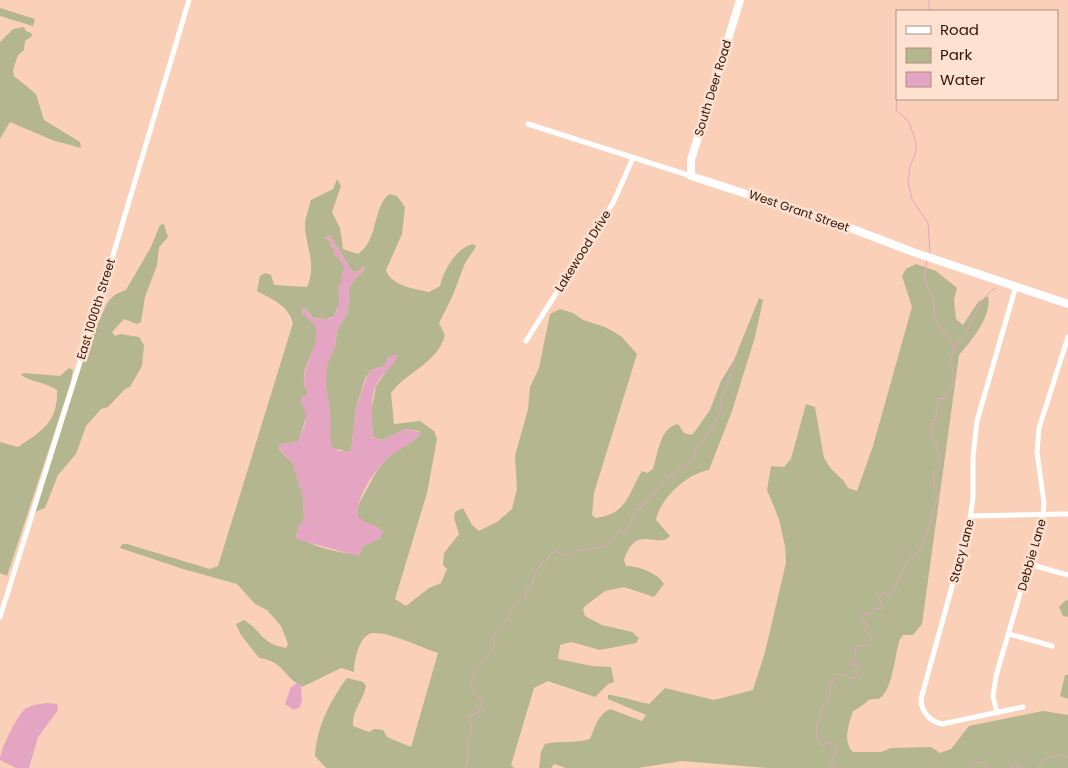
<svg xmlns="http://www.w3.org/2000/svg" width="1068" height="768" font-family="Poppins,sans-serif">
<rect width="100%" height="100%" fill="#fbd0b9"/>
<g fill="#b3b68f" fill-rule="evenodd">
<polygon points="0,8 35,19 33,26 0,16"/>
<polygon points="24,27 26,31 31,33 32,36 25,41 24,50 18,55 13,70 14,76 36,94 44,120 80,142 81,148 52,140 10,122 0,139 0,42 13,29"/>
<path d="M337 179 341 186 332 212 340 228 343 249 358 254C379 239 372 209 389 194L397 196 405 207 402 234 386 270C391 286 415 289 429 292L440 286C444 270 456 247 474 244L476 247 465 263 453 295 439 323 445 335C437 364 407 371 391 393L394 424 420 421 434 431 437 439 427 493 395 599 406 606 429 588 441 583 447 569 443 565 444 553 459 534 454 518 455 512 463 508 472 525 479 531 497 522 512 509 517 489 515 456 528 409 530 387 539 368 550 314 560 309 573 313 583 320 605 327 621 336 637 354 594 493 592 515 596 518C627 514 628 494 642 471L647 473 653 469C658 454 660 427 678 424L684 433 690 435 693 434 710 410 721 381 734 360 759 298 763 300 755 337 732 411 709 470C688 473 660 498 656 520L670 536C659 550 636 522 624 560L626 566C638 566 658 573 664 584L654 597 624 587 605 591 585 606 583 610 585 616 602 625 632 632 639 638 636 643 600 650 571 642 560 645 558 659 592 666 611 667 614 682 608 684 595 697 548 681 534 688 511 765 514 768H326L315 756C317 726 330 701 347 678L363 682 366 686C363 701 352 710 353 726L369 732 374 729 383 730 387 737 411 747 438 653C420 647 392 633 374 633 359 633 354 661 354 672L341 668 302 687 301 685C282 677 286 662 259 658L241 635 236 624 244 620C262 631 261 644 286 648L288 644 281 626 267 610 255 604 237 584 183 569 120 548 122 544H127L210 569 218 566 293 323C288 305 273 300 257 291L260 276 265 273 271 275 274 285 307 287C317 263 306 249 305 226 305 218 309 208 311 200L333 189ZM330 235 352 271 356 272 365 266 363 272 356 277 349 288 348 312 337 331 335 347 327 364 325 380 330 414V444L332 448 349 452 351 451 356 408 365 379 371 370 385 366 388 357 397 356 376 386 371 412 373 437 383 440 405 429 420 431C419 441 405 445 397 451 382 461 375 473 367 489 362 498 356 506 358 517 365 525 377 524 383 532L379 539 363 546 359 555C337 552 315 548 296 536L304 519 303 496 293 464 279 449 280 444 298 442 307 415C303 399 298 408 308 393 293 370 324 344 316 327 315 324 306 317 303 314L302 307H304L313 318 327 319 334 316 341 299 338 287 342 283 341 277 345 268 334 248 330 246 331 241 325 238Z"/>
<path d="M164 224 168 237 159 247 157 265 145 297 141 322 137 324 124 319 112 332 115 336 120 334 139 337 144 345 142 366 130 387 125 389 108 407 101 409 86 426 76 454 58 475 45 508 35 512 93 330C108 312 101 298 126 290L151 247 160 225Z"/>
<path d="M916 264 936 271 957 288 954 300 956 319 963 325 978 302 988 296C992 317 972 340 959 355L922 624 913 635H903L900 639C895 653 893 689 880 698 877 700 872 698 869 700 862 705 860 708 853 711 849 724 842 741 853 752H881L891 748 931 747 940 753 951 749 969 726 1043 711 1068 715V768H768L682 761 638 768H566L554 764 551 768H539L541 752 545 744C561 740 575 744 590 739 595 726 599 714 610 709L642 721 646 715 608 699V695C617 695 638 702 649 704L665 688 714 700 753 690 765 652 786 563 785 546 779 519 767 490 771 466 784 467 791 459 806 404 815 407 824 458 831 469 844 481 848 488 857 491 873 446 912 307 902 276 906 269Z"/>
<path d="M69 368 73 370 71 382 7 576 0 573V442L18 447C42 431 58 422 57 390 45 382 33 383 21 375L24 373 60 376Z"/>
<polygon points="1066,600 1068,601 1068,617 1063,616 1059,607"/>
<polygon points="1065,675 1068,675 1068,699 1060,696"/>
</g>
<g fill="#e3a5c1">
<path d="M330 235 352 271 356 272 365 266 362 273 356 277 349 288 348 312 337 331 335 347 327 364 326 387 330 411 331 446 339 451H351L356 408 366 379 371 370 385 366 386 359 395 354 398 356C393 366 385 372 379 380 369 392 372 422 373 437L383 440 405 429 420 432C416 443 402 447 393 454 378 465 354 498 358 517 365 525 377 524 383 532L379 539 363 546 358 556 296 539 298 527 304 519 303 496 293 464 278 447 280 444 298 442C304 425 311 419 301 403V398L308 393C291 367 337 334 304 316L302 307H304L312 318C318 318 328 321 333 317 339 312 340 294 338 287L342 283 341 277 345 268 342 266 341 259 334 255V248L330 246 331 241 325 238Z"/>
<polygon points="297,683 301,685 302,700 300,707 294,710 285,704 291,687"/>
<path d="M49 703 57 704 58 710 38 737 29 768H16L0 760C0 749 16 719 23 711 29 704 41 704 49 703Z"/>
</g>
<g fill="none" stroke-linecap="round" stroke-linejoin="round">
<g stroke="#e3a5c1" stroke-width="1">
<polyline points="929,0 929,11"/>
<polyline points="897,99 896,110 909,122 916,142 916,151 910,167 908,182 912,199 928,223 930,253"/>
<polyline points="927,259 924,278 933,300 934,318 955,349"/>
<path d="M466 768 468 763V741L472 729 468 717 479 712 482 701 471 688C472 680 473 672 478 665 486 656 499 653 492 637 501 632 500 622 510 618 510 609 516 599 526 598V591L530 587 537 569 555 551C568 558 569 553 580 550 593 547 612 550 617 533L627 529 636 510 640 508 667 478 694 459 696 449 710 432 721 411V400L735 364"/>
<path d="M838 768 829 763 837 754V746L827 742 823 746 819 742 816 729C819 722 820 714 822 706L828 702 830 688 836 674 846 675 851 679 855 678 860 665 853 666 850 664 851 660 854 658 856 646 868 645 872 638 865 631 867 625 862 619 865 613 867 612 870 616 875 609 883 608 879 598 883 592 891 595C900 582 899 578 905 565 908 559 916 557 919 551 929 536 932 509 940 491L934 488 933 472 938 471 940 466 936 443 930 439 934 434 930 424 936 423V413L940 398 946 399 954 381 951 376 954 372 950 363C952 356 955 344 961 338 963 336 965 336 966 333 973 320 982 294 996 288"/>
<polyline points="968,768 976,762 983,763 990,768"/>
<polyline points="1009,768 1016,763 1022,768"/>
<polyline points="1038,768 1044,759 1061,754 1068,758"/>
</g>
<g stroke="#fff" stroke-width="5">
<polyline points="528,124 691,176"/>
<path d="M1016 286 977 421 973 457V498L969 525 921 699C921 712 930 721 942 724L1023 707"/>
<polyline points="526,341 613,203 633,158"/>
<polyline points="971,516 1068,514"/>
<polyline points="1029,564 1068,575"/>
<polyline points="0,617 105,282 189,0"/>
<polyline points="1009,634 1052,646"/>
<polyline points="997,713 993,696 996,676 1043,515 1044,503 1037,452 1039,428 1068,337"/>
</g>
<polyline stroke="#fff" stroke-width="8" points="740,0 691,160 691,176 845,226 913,252 1068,304"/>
</g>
<g text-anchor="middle" stroke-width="5" stroke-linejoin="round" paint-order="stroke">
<g font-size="12" fill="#2e1506" stroke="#fee1d1">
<text transform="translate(713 88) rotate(-73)" y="4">South Deer Road</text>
<text transform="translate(799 211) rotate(19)" y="4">West Grant Street</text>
<text transform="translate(583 251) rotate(-58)" y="4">Lakewood Drive</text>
<text transform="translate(96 309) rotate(-73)" y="4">East 1000th Street</text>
<text transform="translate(962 551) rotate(-75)" y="4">Stacy Lane</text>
<text transform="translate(1032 555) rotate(-74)" y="4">Debbie Lane</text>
</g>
</g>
<rect x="896" y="10" width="162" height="90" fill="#fee1d1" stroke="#ab8f80"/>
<rect x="906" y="26" width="25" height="8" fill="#ffffff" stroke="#ab8f80"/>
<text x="940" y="35" font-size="15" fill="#2e1506">Road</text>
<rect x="906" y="48" width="25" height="15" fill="#b3b68f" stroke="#ab8f80"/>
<text x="940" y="60" font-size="15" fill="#2e1506">Park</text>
<rect x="906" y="72" width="25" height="15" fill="#e3a5c1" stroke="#ab8f80"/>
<text x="940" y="85" font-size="15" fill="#2e1506">Water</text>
</svg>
